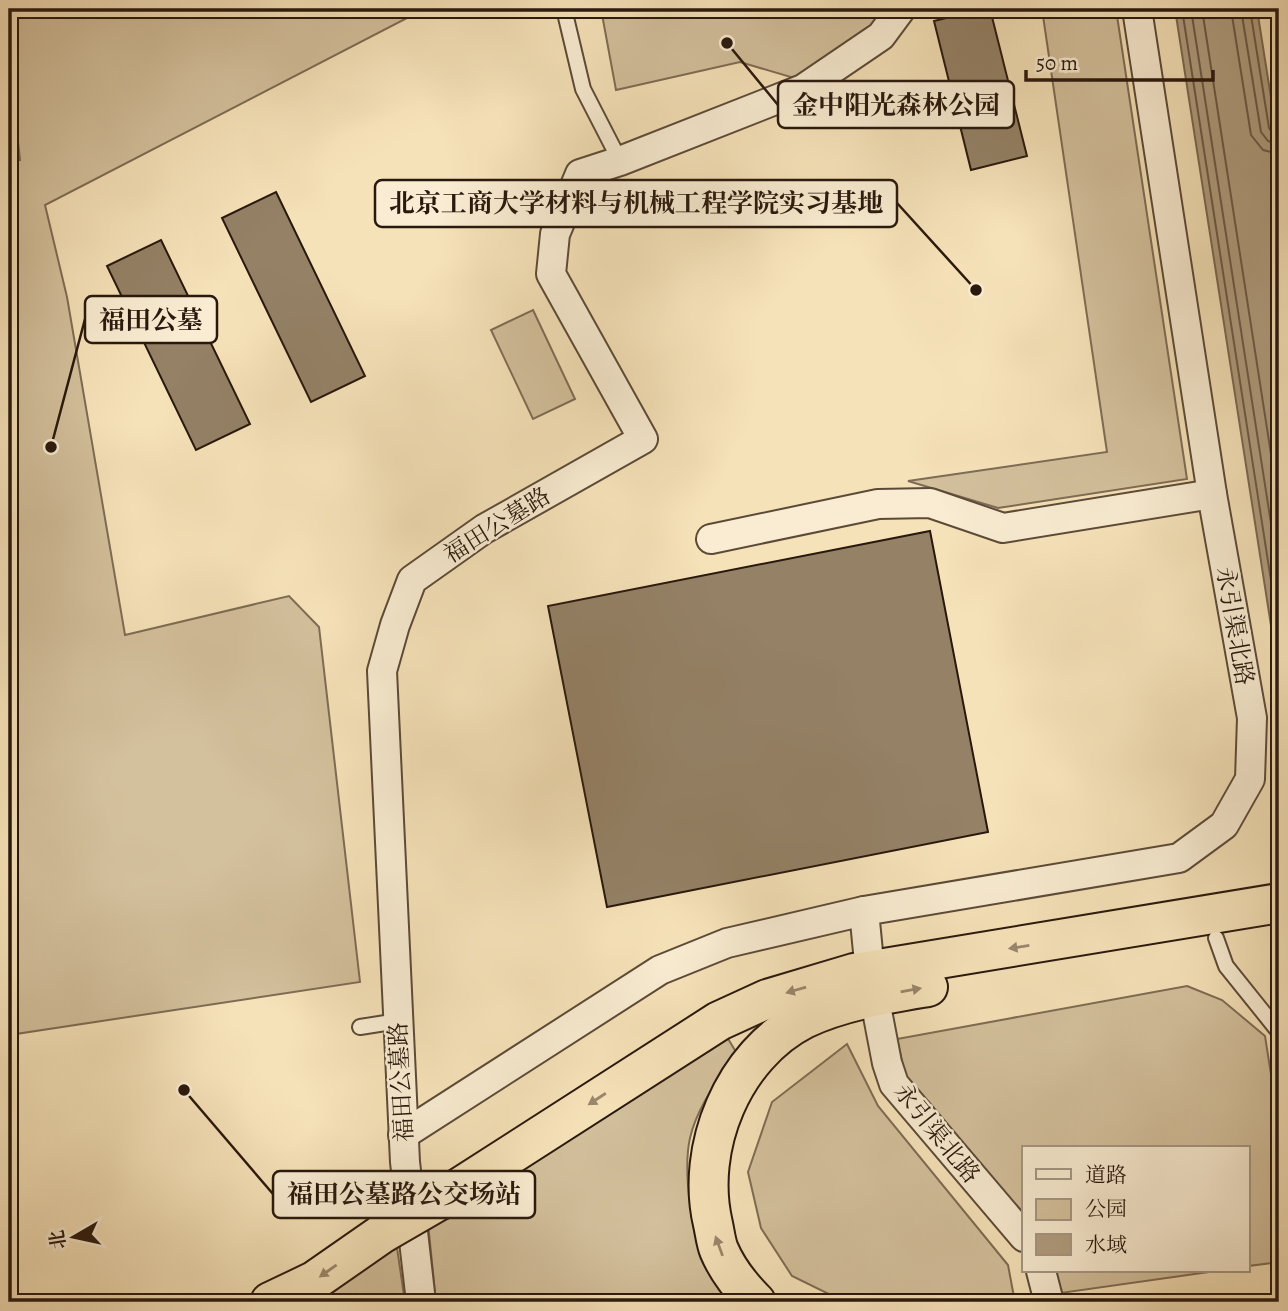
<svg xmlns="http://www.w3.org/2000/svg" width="1288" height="1311" font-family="Alegreya,'Noto Serif SC',serif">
<rect width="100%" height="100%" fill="#f6e2b9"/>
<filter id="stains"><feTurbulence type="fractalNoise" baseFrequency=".00286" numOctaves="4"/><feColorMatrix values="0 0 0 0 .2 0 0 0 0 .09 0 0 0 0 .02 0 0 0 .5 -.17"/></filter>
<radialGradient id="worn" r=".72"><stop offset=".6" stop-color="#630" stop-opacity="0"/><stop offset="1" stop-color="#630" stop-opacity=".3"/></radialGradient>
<g fill="#d3c09c" stroke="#7e6c54" stroke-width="2">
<polygon points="9,9 409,9 411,16 45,205 67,297 125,635 289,596 319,627 360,982 9,1035 9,161 20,160 9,60"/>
<polygon points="601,9 886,9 876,24 794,78 740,62 616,90"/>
<polygon points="1042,9 1116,9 1187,479 998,508 908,481 1107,452"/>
<polygon points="533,310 575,399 533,419 491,330"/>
<polygon points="1187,986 1222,1000 1265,1036 1279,1125 1279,1262 1248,1266 1248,1148 1024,1148 1024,1223 906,1079 897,1039"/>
<path d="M727 1037 736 1052C719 1079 697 1107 690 1138 683 1169 691 1239 707 1266 714 1279 724 1290 732 1302H436L428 1223Z"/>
<polygon points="847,1044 878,1106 1008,1265 1014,1297 977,1302 845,1302 792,1276 761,1228 748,1172 772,1102"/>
<polygon points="396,1241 405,1302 297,1302"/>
<polygon points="1054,1271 1216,1271 1061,1293"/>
</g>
<polygon fill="#b09d7f" stroke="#7a6851" stroke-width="2" points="1175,9 1257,9 1279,148 1279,677"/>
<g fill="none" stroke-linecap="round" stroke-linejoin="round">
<g stroke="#6c5a46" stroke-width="2">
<polyline points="1182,9 1279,632"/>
<polyline points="1191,9 1279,575"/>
<polyline points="1202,9 1279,506"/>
<polyline points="1231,9 1251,135 1263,150 1279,154"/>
<polyline points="1241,9 1261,132 1268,141 1279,144"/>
<polyline points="1250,9 1269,128 1273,134 1279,135"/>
</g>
</g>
<g fill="#948166" stroke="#29180d" stroke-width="2">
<polygon points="983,9 990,9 1027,156 971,170 934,21"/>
<polygon points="276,192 365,376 311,402 222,218"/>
<polygon points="161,240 250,424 196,450 107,266"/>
<polygon points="930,531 988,832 607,907 548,606"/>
</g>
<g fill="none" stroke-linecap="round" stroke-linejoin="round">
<defs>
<g id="service">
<polyline points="564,9 583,89 620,161"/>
<polyline points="1216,938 1226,966 1279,1032"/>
<polyline points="360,1027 398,1021"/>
</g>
<g id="minor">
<polyline points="711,539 878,504 930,503 1003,528 1212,494"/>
<polyline points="868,952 864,911 1179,858 1224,825 1250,779 1252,718 1212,494 1137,9"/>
<polyline points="878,1016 887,1063 894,1084 1024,1237"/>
<polyline points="403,1135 660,970 727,943 864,911"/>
<polyline points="1041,1271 1049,1302"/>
<polyline points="421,1302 405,1162 382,671 395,625 412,580 484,529 643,439 551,274 555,234 580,174 620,161 803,89 881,36 901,9"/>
</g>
<g id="motorway">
<polyline points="440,1200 719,1021 767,999 854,973 1279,903"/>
<polyline points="270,1302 314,1281 383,1233"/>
<path d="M756 1302C742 1288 727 1269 719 1250 716 1243 715 1233 713 1224 695 1148 733 1055 804 1019 842 1001 887 994 928 987"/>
</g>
</defs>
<use href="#service" stroke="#5c4a38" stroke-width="18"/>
<use href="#minor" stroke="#5c4a38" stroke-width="32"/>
<use href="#motorway" stroke="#29180d" stroke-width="42"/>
<use href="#service" stroke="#f9ecd2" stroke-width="14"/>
<use href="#minor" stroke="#f9ecd2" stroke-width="28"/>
<use href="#motorway" stroke="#f6e2b9" stroke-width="38"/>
<defs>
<polyline id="motorway-bridge" points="383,1233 440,1200"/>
</defs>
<use href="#motorway-bridge" stroke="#29180d" stroke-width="42" stroke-linecap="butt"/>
<use href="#motorway-bridge" stroke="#f6e2b9" stroke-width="38"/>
</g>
<defs><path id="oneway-solid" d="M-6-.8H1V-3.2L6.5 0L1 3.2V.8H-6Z" transform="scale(1.75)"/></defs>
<g fill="#9a876c">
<use href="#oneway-solid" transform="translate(1019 947) rotate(171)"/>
<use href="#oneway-solid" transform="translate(796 990) rotate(164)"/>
<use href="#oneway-solid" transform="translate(911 990) rotate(-10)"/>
<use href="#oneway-solid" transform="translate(597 1099) rotate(147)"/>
<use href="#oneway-solid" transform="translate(719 1246) rotate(-110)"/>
<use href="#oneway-solid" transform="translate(328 1271) rotate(145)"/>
</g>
<g text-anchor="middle" stroke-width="5" stroke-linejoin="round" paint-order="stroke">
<g font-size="24" fill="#29180d" stroke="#f9ecd2">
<text transform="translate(497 525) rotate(-32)" y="8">福田公墓路</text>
<text transform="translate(1235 626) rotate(80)" y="8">永引渠北路</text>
<text transform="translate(401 1082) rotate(-93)" y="8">福田公墓路</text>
<text transform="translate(937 1133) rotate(51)" y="8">永引渠北路</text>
</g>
</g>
<path fill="none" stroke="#29180d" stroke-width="2.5" d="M727 43L778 105M976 290L897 203M51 447L85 319M184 1090L273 1194"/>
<g fill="#29180d" stroke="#f9ecd2" stroke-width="2.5">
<circle cx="727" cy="43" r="7"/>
<circle cx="976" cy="290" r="7"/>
<circle cx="51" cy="447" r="7"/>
<circle cx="184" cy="1090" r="7"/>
</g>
<g fill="#f9ecd2" stroke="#29180d" stroke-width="2.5">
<rect x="778" y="81" width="236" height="47" rx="7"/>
<rect x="375" y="180" width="522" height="47" rx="7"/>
<rect x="85" y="296" width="132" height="47" rx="7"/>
<rect x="273" y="1171" width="262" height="47" rx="7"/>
</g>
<g font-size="26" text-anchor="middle" font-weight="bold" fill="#29180d">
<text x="896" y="114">金中阳光森林公园</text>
<text x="636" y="212">北京工商大学材料与机械工程学院实习基地</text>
<text x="151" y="329">福田公墓</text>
<text x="404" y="1203">福田公墓路公交场站</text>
</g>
<rect width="1288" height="1311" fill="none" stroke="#f6e2b9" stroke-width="35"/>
<rect x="10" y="10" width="1267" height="1290" fill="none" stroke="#29180d" stroke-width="3.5"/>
<rect x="18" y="18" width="1253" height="1276" fill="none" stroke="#29180d" stroke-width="2"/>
<rect x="1022" y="1146" width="228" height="126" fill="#f9ecd2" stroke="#a69783" stroke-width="2"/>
<rect x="1036" y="1169" width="35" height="10" fill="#f9ecd2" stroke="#a69783" stroke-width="2"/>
<text x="1085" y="1182" font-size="21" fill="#29180d">道路</text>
<rect x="1036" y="1199" width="35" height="21" fill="#d3c09c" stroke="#a69783" stroke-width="2"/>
<text x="1085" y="1216" font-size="21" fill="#29180d">公园</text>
<rect x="1036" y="1234" width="35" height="21" fill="#b09d7f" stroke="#a69783" stroke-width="2"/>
<text x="1085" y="1252" font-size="21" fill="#29180d">水域</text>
<g transform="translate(74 1237) rotate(261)" stroke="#f9ecd2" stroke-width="5" paint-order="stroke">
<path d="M0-5L12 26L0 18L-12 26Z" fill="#29180d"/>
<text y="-10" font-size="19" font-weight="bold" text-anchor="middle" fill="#29180d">北</text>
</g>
<path d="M1026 70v10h187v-10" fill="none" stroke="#29180d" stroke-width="3.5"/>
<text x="1036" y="70" font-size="21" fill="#29180d" stroke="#f9ecd2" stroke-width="5" paint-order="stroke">50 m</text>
<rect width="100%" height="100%" filter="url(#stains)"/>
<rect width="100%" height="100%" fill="url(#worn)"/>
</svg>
